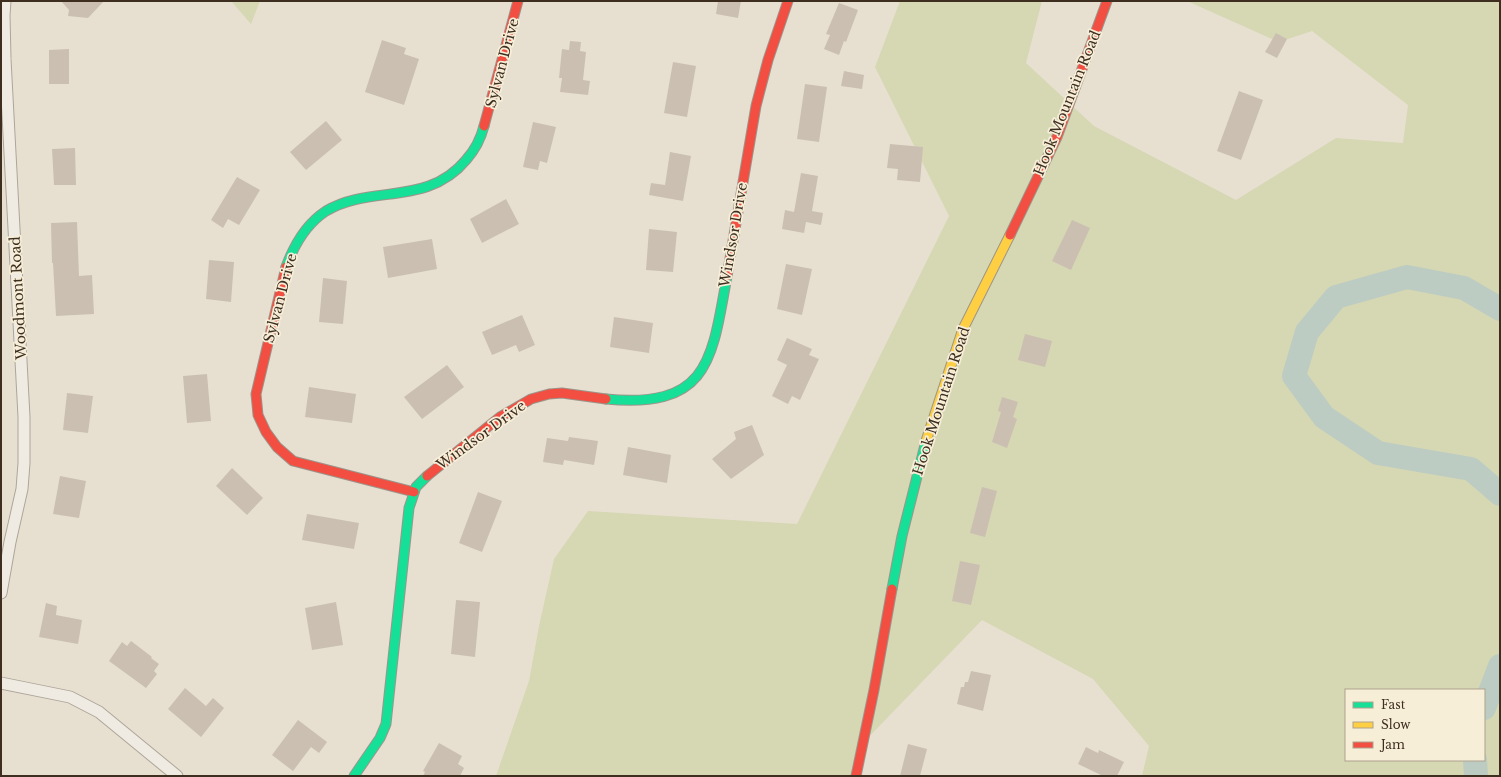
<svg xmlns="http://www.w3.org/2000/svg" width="1501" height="777" font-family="'Libre Baskerville',serif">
<rect width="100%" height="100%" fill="#e7e0d1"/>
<g fill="#d6d7b3" fill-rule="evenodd">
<polygon points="231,1 260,1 251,24"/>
<path d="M900 1H1042L1026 63 1094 126 1236 200 1336 138 1403 143 1408 105 1312 31 1279 42 1187 1H1500V776H1142L1149 746 1093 679 982 620 859 747 852 776H496L529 681 539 626 554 559 588 511 797 524 949 216 875 67ZM1346 690H1484V760H1346Z"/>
</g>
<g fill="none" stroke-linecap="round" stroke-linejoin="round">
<g stroke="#bcccc2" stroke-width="24">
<polyline points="1500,309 1464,288 1407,277 1336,297 1307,332 1294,376 1324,417 1378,453 1471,469 1500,494"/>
<polyline points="1484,708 1500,666"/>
<polyline points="1475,760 1476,776"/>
</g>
</g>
<g fill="#cbbfb2">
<polygon points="61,1 104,1 88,18 68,16 69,10"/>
<polygon points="718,1 741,1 738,18 716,14"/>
<polygon points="839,3 858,10 846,42 844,41 839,55 824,49 830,35 826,34"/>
<polygon points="1276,33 1287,39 1277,58 1265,52"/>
<polygon points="382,40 406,48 404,54 419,59 404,105 365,92"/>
<polygon points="570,41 581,42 580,51 586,52 583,80 590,81 588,95 560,92 562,78 559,78 562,49 569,50"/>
<polygon points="69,49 69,84 49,84 49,50"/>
<polygon points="673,62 696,66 687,117 664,113"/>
<polygon points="844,71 864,75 862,89 841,86"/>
<polygon points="805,84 827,87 819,142 797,139"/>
<polygon points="1239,91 1263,100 1241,160 1217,151"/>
<polygon points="326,121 342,140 306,170 290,152"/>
<polygon points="533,122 556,127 547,163 540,161 538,170 523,167"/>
<polygon points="890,144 923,147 920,182 897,180 898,169 887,168"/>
<polygon points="75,148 76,185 54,185 52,149"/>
<polygon points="670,152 691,156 683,201 649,195 651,183 665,185"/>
<polygon points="801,173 818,176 812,211 823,213 821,225 806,222 804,233 782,229 785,210 794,212"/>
<polygon points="237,177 260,190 239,225 228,219 223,228 211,220"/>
<polygon points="506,199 519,224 482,243 470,219"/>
<polygon points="1072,220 1090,228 1071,270 1052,261"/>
<polygon points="77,222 79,276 92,275 94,314 56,316 53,263 52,263 51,223"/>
<polygon points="649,229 677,232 673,272 646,270"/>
<polygon points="432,239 437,269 388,278 383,247"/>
<polygon points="209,260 234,262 231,302 206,299"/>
<polygon points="786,264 812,269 802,315 777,309"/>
<polygon points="323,278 347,281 343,324 319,322"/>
<polygon points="522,315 535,345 519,352 516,345 492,355 482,332"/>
<polygon points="614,317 653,323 649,353 610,347"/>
<polygon points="1025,334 1052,341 1045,367 1018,360"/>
<polygon points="787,338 812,349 809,355 819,359 800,400 792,396 788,404 772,396 787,365 777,360"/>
<polygon points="447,365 464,387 422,419 404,397"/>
<polygon points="207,374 211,421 187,423 183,376"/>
<polygon points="309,387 356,394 352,423 305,417"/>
<polygon points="67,393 93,396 88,433 63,430"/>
<polygon points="1002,397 1018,402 1013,417 1017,419 1007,448 992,442 1001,412 998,411"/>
<polygon points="752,425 764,455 731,479 712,459 736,439 734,432"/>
<polygon points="569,437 598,441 594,465 564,460 563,465 543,462 547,438 568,441"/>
<polygon points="628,447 671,455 667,483 623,475"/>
<polygon points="232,468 263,498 247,515 216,486"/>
<polygon points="60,476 86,481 79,518 53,514"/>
<polygon points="982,487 997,491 985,537 970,533"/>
<polygon points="478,492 502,501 482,552 459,543"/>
<polygon points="307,514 359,523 354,549 302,540"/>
<polygon points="960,561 980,565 971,605 952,601"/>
<polygon points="456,600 480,602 475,657 451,654"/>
<polygon points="336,602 343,645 312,650 305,608"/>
<polygon points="46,603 57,606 56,615 82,620 78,644 39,637"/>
<polygon points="131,641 152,657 151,658 159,664 154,671 157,674 146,688 109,661 122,642 127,646"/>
<polygon points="971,671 991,675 983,711 957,704 961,687 964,687 965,682 968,682"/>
<polygon points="185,688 206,706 213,698 224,708 201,737 168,709"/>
<polygon points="298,720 327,742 319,753 311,747 293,771 272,755"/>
<polygon points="439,743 462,756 458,764 464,768 460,776 423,776 425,772 423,771"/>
<polygon points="908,744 927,749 920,776 900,776"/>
<polygon points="1086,747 1098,753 1099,750 1124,762 1117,776 1103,776 1078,764"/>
</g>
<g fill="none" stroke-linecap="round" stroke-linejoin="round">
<defs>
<g id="street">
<polyline points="1,593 10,542 22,489 24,463 24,417 5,59 4,15 5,1"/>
<polyline points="1,683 70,697 99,712 177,776"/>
</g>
<g id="fast">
<path d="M286 267C294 245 306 224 326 211 371 184 427 207 466 160 474 151 481 138 484 126"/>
<path d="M606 399C709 409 712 360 727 276"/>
<polyline points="892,589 902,536 926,441"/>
<polyline points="354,776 380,738 386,724 409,508 416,487 427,476"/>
</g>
<polyline id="slow" points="926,441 963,329 1010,235"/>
<g id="jam">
<polyline points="484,126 518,1"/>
<polyline points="1010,235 1057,137 1107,1"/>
<polyline points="286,267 256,394 258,415 266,432 277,447 293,461 414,492"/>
<polyline points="727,276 756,106 768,60 788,1"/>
<polyline points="427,476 500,417 531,399 549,394 562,393 606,399"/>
<polyline points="856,776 874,690 892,589"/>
</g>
</defs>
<use href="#street" stroke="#ada599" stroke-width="13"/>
<use href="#fast" stroke="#9c958a" stroke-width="11"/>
<use href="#slow" stroke="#9c958a" stroke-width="11"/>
<use href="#jam" stroke="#9c958a" stroke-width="11"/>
<use href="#street" stroke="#efebe3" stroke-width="11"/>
<use href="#fast" stroke="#16e098" stroke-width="9"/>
<use href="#slow" stroke="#ffcf43" stroke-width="9"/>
<use href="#jam" stroke="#f24e42" stroke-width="9"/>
</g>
<g text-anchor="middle" stroke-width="3.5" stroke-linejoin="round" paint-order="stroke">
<g font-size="14" fill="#3d2e20" stroke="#f7eed8">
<text transform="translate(502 63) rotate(-75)" y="5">Sylvan Drive</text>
<text transform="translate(1067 103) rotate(-68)" y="5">Hook Mountain Road</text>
<text transform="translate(733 235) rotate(-80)" y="5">Windsor Drive</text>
<text transform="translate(18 298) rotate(-93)" y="5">Woodmont Road</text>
<text transform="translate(280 298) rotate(-75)" y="5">Sylvan Drive</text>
<text transform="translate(941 401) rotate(-72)" y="5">Hook Mountain Road</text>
<text transform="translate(481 435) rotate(-36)" y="5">Windsor Drive</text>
</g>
</g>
<rect width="1501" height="777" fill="none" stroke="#3d2e20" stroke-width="4"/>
<rect x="1345" y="689" width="140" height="72" fill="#f7eed8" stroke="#ada18e"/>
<rect x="1353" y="702" width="20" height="6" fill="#16e098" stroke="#ada18e"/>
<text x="1381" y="709" font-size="12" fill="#3d2e20">Fast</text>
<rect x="1353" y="722" width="20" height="6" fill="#ffcf43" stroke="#ada18e"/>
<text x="1381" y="729" font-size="12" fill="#3d2e20">Slow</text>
<rect x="1353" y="742" width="20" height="6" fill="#f24e42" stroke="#ada18e"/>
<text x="1381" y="749" font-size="12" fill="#3d2e20">Jam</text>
</svg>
